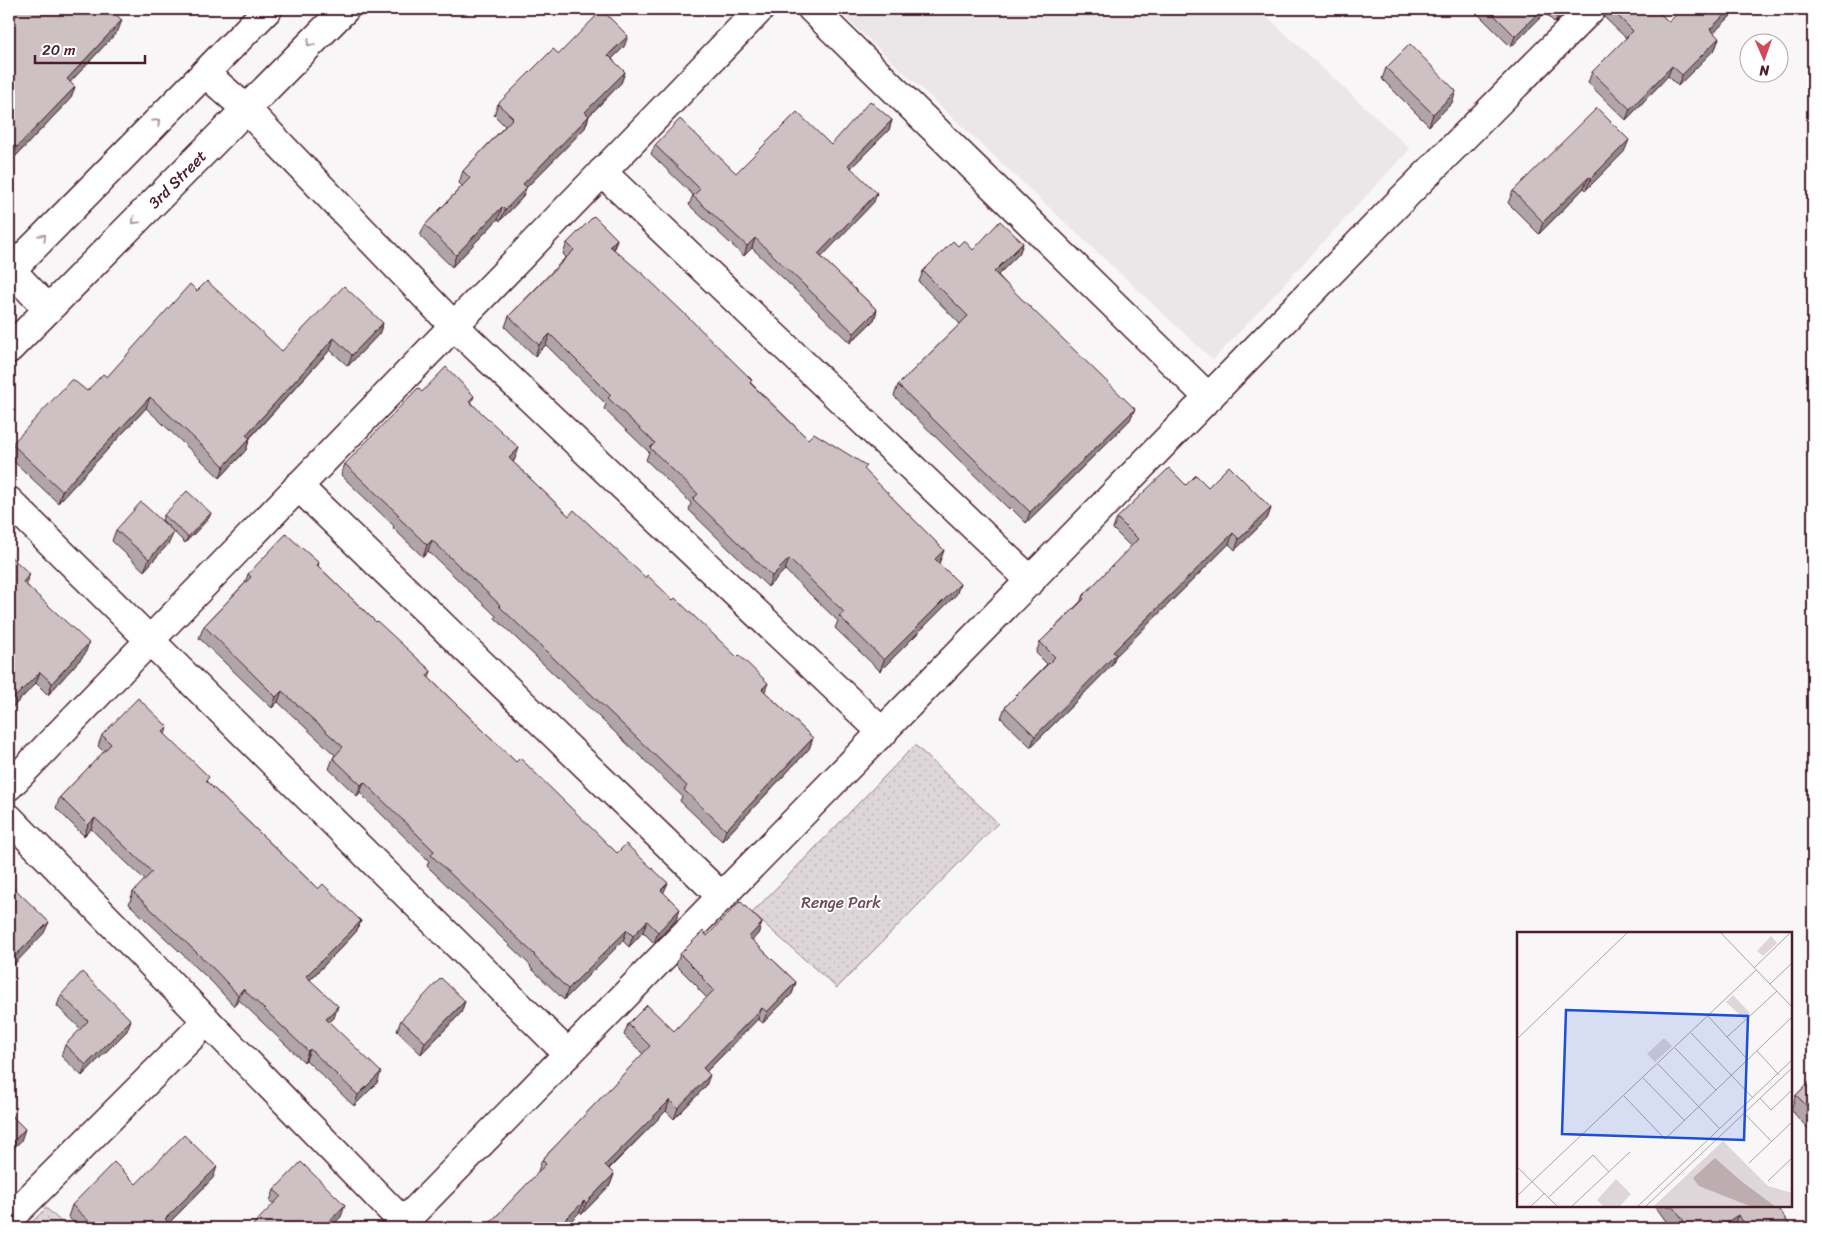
<svg xmlns="http://www.w3.org/2000/svg" width="1822" height="1237" font-family="Sriracha,sans-serif">
<defs>
<pattern id="grass-dots" width="8" height="8" patternUnits="userSpaceOnUse" patternTransform="scale(1.25)"><rect width="8" height="8" fill="#ded6d9"/><path d="M2 2h.1M6 6h.1" fill="none" stroke="#c0b7ba" stroke-width="1.8" stroke-linecap="round"/></pattern>
</defs>
<rect width="100%" height="100%" fill="#f8f6f7"/>
<filter id="ink" filterUnits="userSpaceOnUse"><feTurbulence type="fractalNoise" baseFrequency=".02" numOctaves="2"/><feDisplacementMap in="SourceGraphic" scale="10" xChannelSelector="R" yChannelSelector="G"/><feConvolveMatrix kernelMatrix="1 2 1 2 8 2 1 2 1" color-interpolation-filters="sRGB"/></filter>
<g filter="url(#ink)">
<polygon fill="#ebe6e8" points="836,9 1259,9 1410,149 1213,360"/>
<g fill="url(#grass-dots)" stroke="#947a82">
<polygon points="915,745 998,823 837,988 752,913"/>
<polygon points="46,1208 68,1228 26,1228"/>
</g>
<g fill="none" stroke-linecap="round" stroke-linejoin="round">
<defs>
<g id="minor">
<polyline points="812,9 1209,398"/>
<polyline points="205,73 246,109 453,325 883,733"/>
<polyline points="602,172 1031,581"/>
<polyline points="9,268 48,309"/>
<polyline points="298,486 722,897"/>
<polyline points="9,501 568,1054"/>
<polyline points="9,786 760,9"/>
<polyline points="9,818 404,1223"/>
<polyline points="9,1219 207,1021"/>
<polyline points="398,1228 1408,193 1591,9"/>
</g>
<g id="tertiary">
<polyline points="9,272 268,9"/>
<polyline points="9,349 345,9"/>
</g>
</defs>
<use href="#minor" stroke="#4a1f2b" stroke-width="31"/>
<use href="#tertiary" stroke="#4a1f2b" stroke-width="31"/>
<use href="#minor" stroke="#fff" stroke-width="28"/>
<use href="#tertiary" stroke="#fff" stroke-width="28"/>
</g>
<g fill="#b0a6a9" stroke="#4a1f2b">
<polygon points="9,9 118,31 70,82 71,98 13,159 9,155"/>
<polygon points="1473,9 1569,9 1555,23 1545,13 1511,47"/>
<polygon points="1606,9 1655,9 1669,22 1682,9 1738,9 1713,33 1719,38 1715,49 1678,86 1668,76 1626,120 1588,83 1592,72 1626,38 1604,17"/>
<polygon points="624,47 612,59 625,72 621,83 589,116 585,128 526,188 522,198 500,221 498,219 452,267 420,236 425,225 462,186 459,183 463,171 505,126 494,115 498,104 559,54"/>
<polygon points="1386,68 1452,103 1429,126 1382,79"/>
<polygon points="892,120 889,130 851,168 874,202 821,257 877,310 874,320 850,343 752,248 744,256 689,205 693,195 651,154 655,145 736,173 831,145"/>
<polygon points="1624,152 1586,190 1584,188 1539,234 1508,203 1513,191"/>
<polygon points="617,239 614,249 808,439 865,471 944,550 940,561 939,563 960,584 956,595 880,671 835,628 838,621 785,570 768,587 689,510 691,503 646,460 649,452 604,409 606,404 546,345 535,356 505,327 509,316 566,257 563,254 567,243"/>
<polygon points="1023,243 1019,254 998,275 1130,420 1026,523 1010,507 1009,509 894,396 898,385 960,324 919,282 923,271 973,250"/>
<polygon points="197,291 282,351 383,323 379,334 348,366 330,350 250,438 246,450 220,478 146,408 58,503 9,457 9,452 12,444 107,377"/>
<polygon points="422,392 472,403 515,459 513,462 569,516 765,692 813,738 809,749 722,841 680,801 682,796 495,618 496,616 428,551 423,557 393,528 394,526 341,475 345,464"/>
<polygon points="1186,485 1208,487 1271,508 1267,519 1235,550 1229,544 1115,657 1112,665 1031,747 1001,718 1005,707 1047,664 1036,653 1040,642 1081,601 1082,597 1131,547 1113,529 1117,518"/>
<polygon points="164,515 209,518 185,543 162,520"/>
<polygon points="116,530 169,543 144,571 112,541"/>
<polygon points="9,555 26,584 85,654 48,695 36,683 9,711"/>
<polygon points="319,563 318,566 376,622 431,671 429,678 516,762 617,853 664,893 676,920 654,943 643,932 629,947 623,941 564,1000 530,967 531,966 427,866 429,861 360,793 357,796 329,769 333,758 335,755 278,702 272,708 199,638 204,626 245,583 248,574"/>
<polygon points="168,727 165,734 207,782 318,889 361,921 356,932 310,980 334,1018 329,1022 377,1083 354,1106 306,1060 304,1062 239,1000 234,1006 212,982 129,904 133,892 145,880 91,829 84,836 56,808 60,797 104,752 98,746 102,735"/>
<polygon points="762,923 758,934 752,940 796,982 792,994 763,1023 758,1019 707,1071 706,1086 674,1119 666,1111 609,1169 614,1174 610,1185 582,1214 580,1212 564,1228 485,1228 539,1172 538,1171 542,1160 643,1054 624,1035 628,1024 674,1031 707,998 698,989 698,987 676,965 680,954 707,936"/>
<polygon points="61,995 127,1031 82,1076 61,1056 65,1045 81,1029 57,1006"/>
<polygon points="465,1001 461,1013 421,1054 397,1031 401,1020"/>
<polygon points="1813,1079 1813,1134 1791,1110 1796,1095"/>
<polygon points="213,1178 169,1223 174,1228 80,1228 68,1217 72,1205 136,1184"/>
<polygon points="274,1190 341,1217 274,1204 270,1201"/>
<polygon points="1655,1206 1776,1206 1792,1228 1671,1228"/>
</g>
<g fill="#908789" stroke="#4a1f2b">
<polygon points="1542,9 1547,9 1545,13 1511,47 1515,36"/>
<polygon points="1562,9 1569,9 1555,23 1559,12"/>
<polygon points="1731,9 1738,9 1706,40 1710,29"/>
<polygon points="122,20 118,31 63,90 67,79"/>
<polygon points="628,36 624,47 604,67 608,55"/>
<polygon points="1719,38 1715,49 1678,86 1682,75"/>
<polygon points="1672,66 1668,76 1626,120 1630,109"/>
<polygon points="625,72 621,83 581,124 585,112"/>
<polygon points="75,87 71,98 13,159 17,147"/>
<polygon points="1456,91 1452,103 1429,126 1433,114"/>
<polygon points="589,116 585,128 526,188 522,198 500,221 505,210 523,184"/>
<polygon points="892,120 889,130 845,174 848,165"/>
<polygon points="1629,140 1624,152 1586,190 1591,178"/>
<polygon points="1589,177 1584,188 1539,234 1543,222"/>
<polygon points="877,193 874,202 815,264 818,254"/>
<polygon points="502,207 498,219 452,267 456,255"/>
<polygon points="755,238 752,248 744,256 747,246"/>
<polygon points="617,239 613,250 610,246"/>
<polygon points="1023,243 1019,254 990,283 994,272"/>
<polygon points="877,310 874,320 850,343 854,333"/>
<polygon points="383,323 379,334 348,366 352,355"/>
<polygon points="550,334 546,345 535,356 539,345"/>
<polygon points="334,338 330,350 242,446 246,435"/>
<polygon points="474,396 470,407 469,401"/>
<polygon points="150,397 146,408 58,503 62,491"/>
<polygon points="1135,409 1130,420 1026,523 1030,512"/>
<polygon points="250,438 246,450 220,478 224,466"/>
<polygon points="519,448 515,459 505,470 509,458"/>
<polygon points="1271,508 1267,519 1235,550 1239,539"/>
<polygon points="211,513 209,518 185,543 188,537"/>
<polygon points="174,532 169,543 144,571 149,559"/>
<polygon points="1233,533 1229,544 1115,657 1112,665 1031,747 1035,736 1113,652"/>
<polygon points="432,540 428,551 423,557 427,545"/>
<polygon points="944,550 940,561 931,571 935,559"/>
<polygon points="789,559 785,570 768,587 772,576"/>
<polygon points="30,574 25,586 23,582"/>
<polygon points="960,584 956,595 880,671 884,660"/>
<polygon points="89,643 85,654 48,695 52,683"/>
<polygon points="40,672 36,683 9,711 9,703"/>
<polygon points="768,683 764,694 762,689"/>
<polygon points="282,691 278,702 272,708 276,697"/>
<polygon points="813,738 809,749 722,841 726,830"/>
<polygon points="364,782 360,793 357,796 361,785"/>
<polygon points="95,818 91,829 84,836 88,825"/>
<polygon points="668,883 663,894 661,890"/>
<polygon points="680,909 676,920 654,943 658,932"/>
<polygon points="361,921 356,932 302,988 306,976"/>
<polygon points="647,921 643,932 629,947 633,936"/>
<polygon points="49,922 44,933 9,970 9,962"/>
<polygon points="762,923 758,934 745,948 749,937"/>
<polygon points="627,930 623,941 564,1000 568,989"/>
<polygon points="796,982 792,994 763,1023 767,1012"/>
<polygon points="243,989 239,1000 234,1006 238,995"/>
<polygon points="465,1001 461,1013 421,1054 425,1042"/>
<polygon points="338,1006 334,1018 322,1030 326,1019"/>
<polygon points="762,1008 758,1019 699,1079 703,1068"/>
<polygon points="131,1020 127,1031 82,1076 86,1065"/>
<polygon points="310,1049 306,1060 304,1062 308,1051"/>
<polygon points="381,1072 377,1083 354,1106 358,1095"/>
<polygon points="710,1075 706,1086 674,1119 678,1108"/>
<polygon points="670,1100 666,1111 601,1176 605,1165"/>
<polygon points="25,1129 21,1141 9,1153 9,1146"/>
<polygon points="217,1167 213,1178 164,1228 165,1219"/>
<polygon points="614,1174 610,1185 582,1214 586,1203"/>
<polygon points="584,1201 580,1212 564,1228 557,1228"/>
<polygon points="345,1205 341,1217 330,1228 323,1228"/>
<polygon points="1738,1215 1733,1228 1718,1228"/>
</g>
<g fill="#cdc1c4" stroke="#4a1f2b">
<polygon points="9,9 109,9 122,20 67,79 75,87 17,147 11,142 9,144"/>
<polygon points="1488,9 1542,9 1515,36"/>
<polygon points="1557,9 1562,9 1559,12"/>
<polygon points="1611,9 1655,9 1669,22 1682,9 1731,9 1710,29 1719,38 1682,75 1672,66 1630,109 1592,72 1633,31"/>
<polygon points="602,10 628,36 608,55 625,72 585,112 589,116 523,184 527,187 505,210 502,207 456,255 425,225 470,178 463,171 513,118 498,104 553,49 559,54"/>
<polygon points="1410,44 1456,91 1433,114 1386,68"/>
<polygon points="870,101 892,120 848,165 877,193 818,254 877,310 854,333 755,238 747,246 693,196 700,189 655,145 680,119 736,173 797,112 831,145"/>
<polygon points="1597,108 1629,140 1591,178 1589,177 1543,222 1513,191"/>
<polygon points="594,216 617,239 610,246 644,275 686,315 752,380 750,383 808,439 814,433 867,466 864,469 944,550 935,559 960,584 884,660 839,616 844,612 789,559 772,576 693,499 698,494 650,448 655,443 608,398 611,395 550,334 539,345 509,316 574,250 567,243"/>
<polygon points="1000,221 1023,243 994,272 1135,409 1030,512 1014,496 1013,497 898,385 968,316 923,271 953,241 958,246 964,240 973,250"/>
<polygon points="207,281 282,351 344,286 383,323 352,355 334,338 246,435 250,438 224,466 150,397 62,491 12,444 72,379 87,391 103,374 107,377 190,284 197,291"/>
<polygon points="446,367 474,396 469,401 519,448 509,458 569,516 574,510 646,578 647,575 673,600 675,598 737,657 739,655 768,683 762,689 813,738 726,830 684,790 687,786 499,606 500,605 432,540 427,545 397,516 399,515 345,464 418,388 422,392"/>
<polygon points="1229,466 1271,508 1239,539 1233,533 1113,652 1116,654 1035,736 1005,707 1055,657 1040,642 1084,599 1082,597 1138,539 1117,518 1169,468 1186,485 1196,475 1208,487"/>
<polygon points="187,491 211,513 188,537 164,515"/>
<polygon points="141,502 174,532 149,559 116,530"/>
<polygon points="286,534 319,563 317,565 376,622 377,621 431,671 427,676 516,762 520,758 617,853 626,844 668,883 661,890 680,909 658,932 647,921 633,936 627,930 568,989 534,956 535,955 431,855 434,851 364,782 361,785 333,758 343,747 282,691 276,697 204,626 251,577 248,574"/>
<polygon points="9,555 30,574 23,582 89,643 52,683 40,672 9,703"/>
<polygon points="138,698 168,727 163,732 209,777 206,781 318,889 323,884 361,921 306,976 338,1006 326,1019 381,1072 358,1095 310,1049 308,1051 243,989 238,995 216,971 133,892 152,872 95,818 88,825 60,797 111,744 102,735"/>
<polygon points="9,883 49,922 9,962"/>
<polygon points="740,901 762,923 749,937 796,982 767,1012 762,1008 703,1068 710,1075 678,1108 670,1100 605,1165 614,1174 586,1203 584,1201 557,1228 485,1228 546,1164 542,1160 650,1046 628,1024 647,1005 674,1031 714,990 702,978 703,977 680,954 703,931 707,936"/>
<polygon points="82,972 131,1020 86,1065 65,1045 88,1021 61,995"/>
<polygon points="441,978 465,1001 425,1042 401,1020"/>
<polygon points="1813,1079 1813,1112 1796,1095"/>
<polygon points="9,1113 25,1129 9,1146"/>
<polygon points="184,1135 217,1167 165,1219 174,1228 96,1228 72,1205 114,1162 136,1184"/>
<polygon points="301,1162 345,1205 323,1228 250,1228 281,1196 274,1190"/>
<polygon points="1673,1206 1776,1206 1792,1228 1748,1228 1738,1215 1718,1228 1689,1228"/>
<polygon points="480,1225 483,1228 477,1228"/>
</g>
<defs><path id="oneway-chevron" d="M-2-3.5L2.5 0L-2 3.5" fill="none" stroke-width="1.6" stroke-linecap="round" stroke-linejoin="round" transform="scale(1.25)"/></defs>
<g stroke="#ae9aa0">
<use href="#oneway-chevron" transform="translate(310 43) rotate(135)"/>
<use href="#oneway-chevron" transform="translate(157 122) rotate(-45)"/>
<use href="#oneway-chevron" transform="translate(135 221) rotate(135)"/>
<use href="#oneway-chevron" transform="translate(43 237) rotate(-45)"/>
</g>
</g>
<g text-anchor="middle" stroke-width="4" stroke-linejoin="round" paint-order="stroke">
<g font-size="16" fill="#4a1f2b" stroke="#fff">
<text transform="translate(177 179) rotate(-45)" y="6">3rd Street</text>
</g>
<g font-size="16" fill="#6f4d56" stroke="#fff">
<text x="841" y="908">Renge Park</text>
</g>
</g>
<g transform="translate(1517 932)">
<rect width="275" height="275" fill="#f8f6f7"/>
<path d="M254 4 260 11 246 24 240 19ZM216 63 233 81 227 87 209 70ZM147 106 155 114 138 130 130 122ZM206 209 251 254 275 261V275H136ZM99 247 114 262 102 275H87L80 268Z" fill="#ded6d9"/>
<path d="M206 213 249 255 275 262V275H259L223 248 199 227V220ZM176 246 183 254 235 275H209L184 265 171 252ZM159 255 157 264 147 275H138Z" fill="#ded6d9"/>
<path d="M198 226 224 249 259 275H235L182 254 176 246Z" fill="#bdadb0"/>
<path fill="none" stroke="#b2a0a5" stroke-width="1" d="M203 0 275 75M237 36 274 0M253 52 275 31M191 84 231 128M174 101 236 166M210 105 260 59M0 107 111 0M158 116 199 158M240 119 262 143M141 132 203 197M126 146 168 189M107 164 148 207 275 85M243 166 254 178 275 158M227 181 255 210M232 231 275 190M0 235 41 275M251 249 275 226M0 264 239 38M32 265 76 223 92 240M13 275 28 261M54 275 113 220M120 275 275 128M128 275 275 136"/>
<path fill="#1d4ed8" fill-opacity="0.15" stroke="#1d4ed8" stroke-width="2.5" d="M49 78 231 84 227 208 45 202Z"/>
<rect width="275" height="275" fill="none" stroke="#4a1f2b" stroke-width="2.5"/>
</g>
<rect width="1822" height="1237" fill="none" stroke="#fff" stroke-width="30"/>
<rect x="15" y="15" width="1792" height="1207" fill="none" stroke="#4a1f2b" stroke-width="2" filter="url(#ink)"/>
<g transform="translate(1764 58) rotate(178)"><circle r="24" fill="#ffffff" stroke="#b7a5aa"/>
<path d="M0-4L9 19L0 12L-9 19Z" fill="#d1495b"/>
<text y="-8" font-size="14" font-weight="bold" text-anchor="middle" fill="#4a1f2b">N</text>
</g>
<path d="M35 55v8h110v-8" fill="none" stroke="#4a1f2b" stroke-width="2.5"/>
<text x="42" y="55" font-size="15" fill="#4a1f2b" stroke="#ffffff" stroke-width="4" paint-order="stroke">20 m</text>
</svg>
